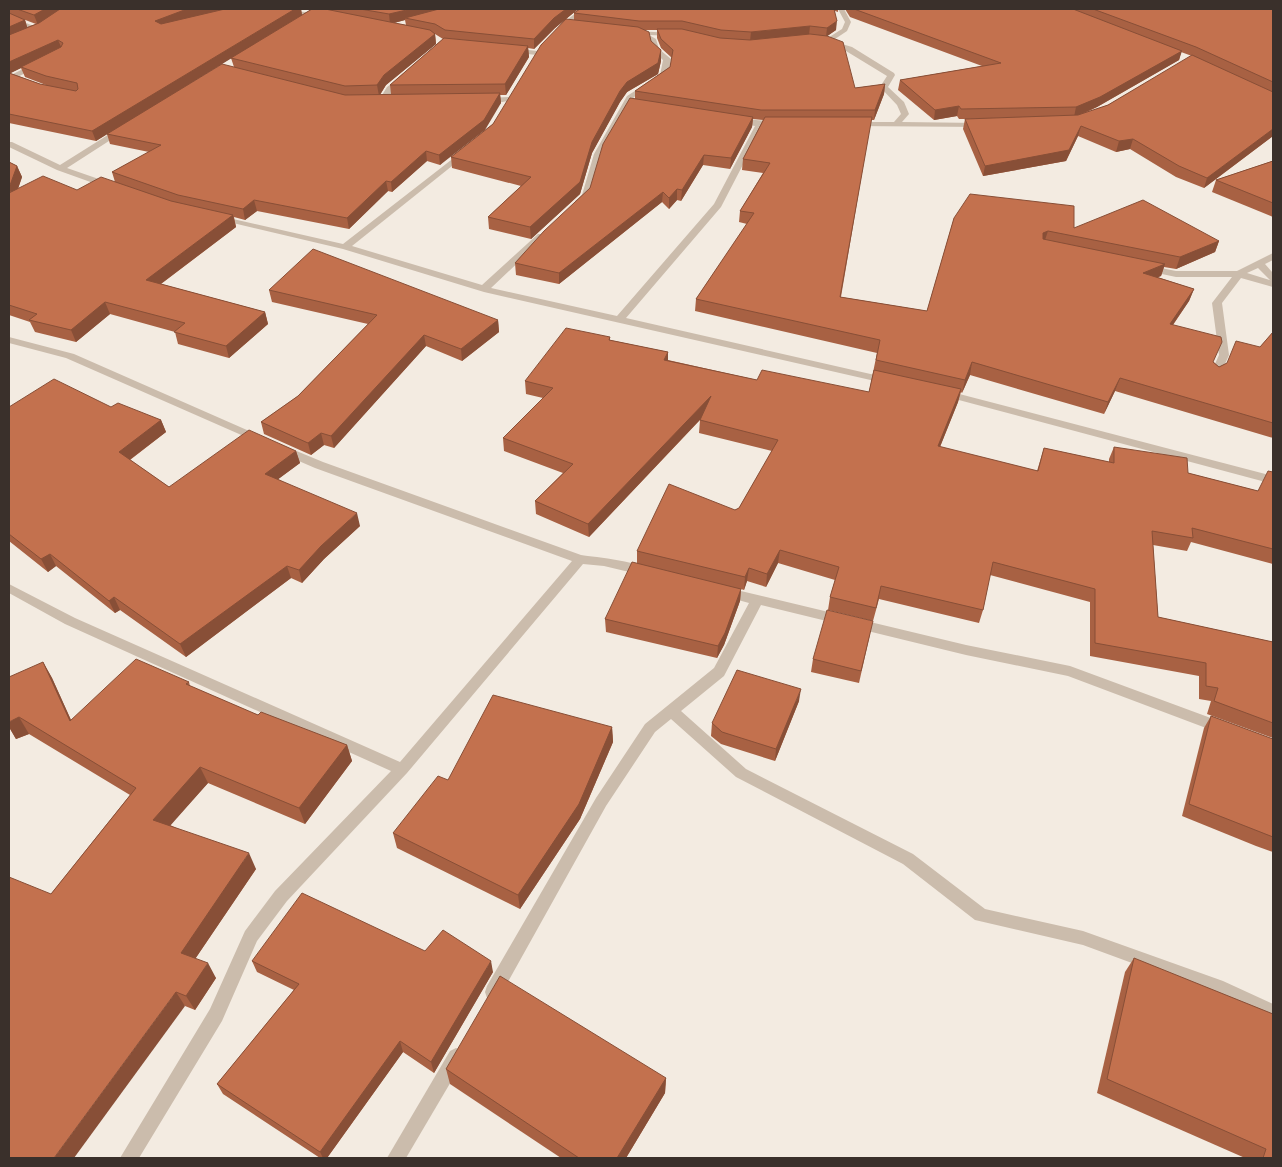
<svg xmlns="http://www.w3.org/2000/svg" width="1282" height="1167" font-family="Inter,sans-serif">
<rect width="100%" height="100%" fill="#f3ebe1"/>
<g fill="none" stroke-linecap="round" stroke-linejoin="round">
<g fill="#cbbcac" fill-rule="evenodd">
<polygon points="256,9 322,13 325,15 322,17 259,11"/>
<polygon points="595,9 621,9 618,11 582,14 560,31 555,30 578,11"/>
<polygon points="838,9 844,9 851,22 847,31 832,41 852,47 894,73 895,75 888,87 904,102 909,114 902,122 980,123 983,123 983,127 852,126 851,124 855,122 894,122 901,114 897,105 880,87 887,76 846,51 823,41 842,29 845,22"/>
<polygon points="9,16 41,29 42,30 37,31 9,20"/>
<polygon points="633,31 675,33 675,35 673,36 649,35 656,39 659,49 671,59 668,76 634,97 602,154 590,196 581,205 575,205 575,201 582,195 594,154 627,96 660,75 663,60 652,50 651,41 631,34 630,33"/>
<polygon points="512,48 537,51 541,53 537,55 509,52 509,48"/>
<polygon points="35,63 42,65 9,81 9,76"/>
<polygon points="401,77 408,79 393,90 386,102 380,102 379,100 387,87"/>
<path d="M512 97 513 99C506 103 486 104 479 100L483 98Z"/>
<polygon points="734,118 777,122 781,124 777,126 763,126 721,207 626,318 888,378 893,381 892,383 888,384 484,292 343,249 216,219 220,216 343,244 464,150 467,150 467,154 352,246 482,285 538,234 544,234 544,238 491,288 617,316 714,204 755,126 734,122"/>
<polygon points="119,128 126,130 67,168 113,184 114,186 110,189 57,170 9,147 9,142 12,142 60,165"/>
<polygon points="1273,253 1273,260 1265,264 1273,273 1273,281 1270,280 1258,268 1247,273 1273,281 1273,287 1241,278 1222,303 1229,355 1219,377 1211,377 1210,375 1219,355 1212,303 1232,277 1176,277 1143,270 1141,268 1146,265 1176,271 1237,271"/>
<polygon points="9,337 74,354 263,437 265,439 259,443 255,441 66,358 9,343"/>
<polygon points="944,390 1273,476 1273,484 940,395 940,391"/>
<path d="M282 445 323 462 581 555C595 557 645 562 652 572L646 576 604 566 583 564 407 773 287 901 257 941 222 1021 139 1158H120L210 1009 245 931 275 891 391 771 65 624 9 593V584L75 618 400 762 572 561 315 468 278 452 276 449Z"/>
<polygon points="724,587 966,645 1070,666 1227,724 1229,728 1227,732 1222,734 1068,676 966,655 761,605 724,676 681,711 746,769 913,854 985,909 1083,931 1223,981 1273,1004 1273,1020 1219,995 1083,945 975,920 903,864 736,777 671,719 655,732 606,806 499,998 493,1000 487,998 485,992 487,986 596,798 645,724 714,668 749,603 720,595 718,592"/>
<polygon points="456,1048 462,1051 465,1057 462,1063 406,1158 387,1158 450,1051"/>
</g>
</g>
<g fill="#a86143" fill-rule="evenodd">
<path d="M9 9H838V12L835 11 836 30 827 36 855 88 885 84 884 94 874 120H871L841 297 927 311 954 218 1219 241 1215 252 1176 269 1164 267 1161 276 1157 277 1194 289 1189 301 1173 325 1219 367 1260 347 1273 332V438L1115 391 1104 414 970 375 962 393 961 392 958 402 940 447 1037 471 1044 448 1109 462V459L1114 447 1188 473 1258 491 1273 472V564L1191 542 1187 551 1153 545 1158 617 1273 642V738L1207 714 1211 701 1199 699V676L1090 656V602L990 575 983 610 979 623 879 599 873 621 828 610 830 597 835 580 778 563 766 587 747 581 744 590 741 589 740 601 724 645 717 658 606 632 605 619 637 564V551L739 508 772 451 699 433 700 420 589 537 536 514 535 501 563 473 504 451 503 438 543 398 526 394 525 381 610 337V340L668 352V360L757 380 869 392 877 353 695 311 696 299 747 224 739 222 740 211 763 173 742 170 743 159 763 120 753 119 752 127 730 169 703 165 681 201 677 200 669 209 662 202 559 284 516 275 515 263 590 188 635 98V91L670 67 672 58 661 48 657 38V30H645L661 61 658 74 627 92 620 102 592 153 580 194 531 239 489 229 488 217 521 186 452 168 451 157 493 124 574 20V13L579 9 577 10 555 28 534 49 528 48 529 57 506 95H500L501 103 440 165 427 161 392 192 388 191 349 229 257 211 245 220 234 217 236 227 161 284 265 312 268 324 229 358 178 344 175 332 110 314 76 342 35 332 30 322 9 315V162L17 166 22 177 18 189 77 190 115 182 112 172 149 152 110 144 107 134 96 141 9 123ZM301 9H312L302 15ZM20 18 36 24 27 27 25 20ZM405 20 406 25 394 23ZM435 34 443 39 390 85 391 94 380 95 386 85 436 44ZM231 58 234 67 188 85ZM21 68 25 77 46 85 40 84 10 73Z"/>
<path d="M845 9H1273V136L1204 188 1176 177 1130 149 1116 152 1078 136 1066 161 983 176 963 129 965 119H959L957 116 934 120 898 90 900 80 982 66 850 17ZM1181 52 1192 56 1108 105 1085 113 1097 107 1179 60Z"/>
<polygon points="1273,161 1273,217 1212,192 1216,180"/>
<polygon points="269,290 498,320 499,332 462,361 426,346 334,448 324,445 311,455 264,434 261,422 298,396 368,324 272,302"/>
<polygon points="9,407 111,407 161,420 166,432 130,460 169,487 296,451 300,463 278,479 360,526 324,559 302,583 291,578 186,657 120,610 115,613 56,566 48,572 9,541"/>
<polygon points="870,634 859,683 811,672 813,659"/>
<polygon points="43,662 52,678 71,720 189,682 190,686 258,715 347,745 352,761 305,824 208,783 170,825 256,869 195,959 216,978 195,1010 185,1006 51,894 130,795 29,734 16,739 9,727"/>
<polygon points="799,701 775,761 721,744 711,736 712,723"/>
<polygon points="1211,716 1273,739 1273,852 1256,846 1182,816 1204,728"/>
<polygon points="612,727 613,742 580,819 520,909 397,848 393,833 448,780"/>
<polygon points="425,951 493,972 434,1073 403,1052 327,1158 320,1158 223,1094 217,1084 294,990 257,972 252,961"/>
<polygon points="1134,958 1273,1158 1245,1158 1097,1093 1125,972"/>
<polygon points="446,1069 666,1078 665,1093 626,1158 561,1158 450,1084"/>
</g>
<g fill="#884f37">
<polygon points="45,9 64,9 38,25 34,15"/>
<polygon points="187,9 233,9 158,30 155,21"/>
<polygon points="295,9 301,9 302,15 96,141 92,131"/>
<polygon points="411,9 450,9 405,18 405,20 390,24 389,14"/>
<polygon points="566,9 577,9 577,10 555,28 534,49 534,39 554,18"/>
<polygon points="25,20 28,30 9,38 9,27"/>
<polygon points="837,21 836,30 826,37 827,28"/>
<polygon points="810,26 809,35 750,41 751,32"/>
<polygon points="435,34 436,44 386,85 379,96 377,85 384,75"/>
<polygon points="58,40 62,49 21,67 21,68 9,74 9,62"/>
<polygon points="528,46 529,57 506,95 505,84"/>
<polygon points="661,50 661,61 658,74 627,92 620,102 592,153 580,194 531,239 530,227 592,142 620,91 627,82"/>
<polygon points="1182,51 1179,60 1097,107 1074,117 1076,107"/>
<polygon points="885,84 884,94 874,120 875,110"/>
<polygon points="500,93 501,103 485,130 440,165 439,155"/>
<polygon points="959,106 957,116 934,120 935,110"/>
<polygon points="753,117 752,127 730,169 731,158"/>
<polygon points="1081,126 1078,136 1066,161 983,176 985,166"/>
<polygon points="1273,129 1273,136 1204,188 1207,178"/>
<polygon points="1133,139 1130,149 1116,152 1119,141"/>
<polygon points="426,151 427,161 392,192 391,182"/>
<polygon points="704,155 703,165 681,201 682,190"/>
<polygon points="17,166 22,177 14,200 9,188"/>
<polygon points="386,181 388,191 349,229 347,218"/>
<polygon points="677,189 677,200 669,209 669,198"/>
<polygon points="663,192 662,202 559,284 559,273"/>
<polygon points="254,200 257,211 245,220 243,209"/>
<polygon points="233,215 236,227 150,292 146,280"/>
<polygon points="1048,231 1044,243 1039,245 1043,233"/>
<polygon points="1219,241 1215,252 1176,269 1180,257"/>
<polygon points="1165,264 1161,276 1139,285 1143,273"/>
<polygon points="1194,289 1189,301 1165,336 1170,324"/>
<polygon points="105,302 110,314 76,342 71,330"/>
<polygon points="265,312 268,324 229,358 226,346"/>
<polygon points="498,320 499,332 462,361 461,349"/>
<polygon points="424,335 426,346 334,448 331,436"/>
<polygon points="668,352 668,364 664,360"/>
<polygon points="972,362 970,375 962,393 965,380"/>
<polygon points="1120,378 1115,391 1104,414 1108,402"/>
<polygon points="961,389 958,402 935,459 938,446"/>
<polygon points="711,396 710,409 589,537 588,524"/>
<polygon points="161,420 166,432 124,464 119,452"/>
<polygon points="321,433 324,445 311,455 308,443"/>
<polygon points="296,451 300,463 269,486 265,474"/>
<polygon points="357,513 360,526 324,559 302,583 299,570 321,546"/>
<polygon points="780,550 778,563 766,587 767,574"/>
<polygon points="50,554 56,566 48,572 41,559"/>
<polygon points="287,566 291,578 186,657 180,644"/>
<polygon points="749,568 747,581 744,590 745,577"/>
<polygon points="741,589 740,601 724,645 717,658 718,646"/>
<polygon points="114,597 120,610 115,613 109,601"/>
<polygon points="43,662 52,678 79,738 70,721"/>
<polygon points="801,689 799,701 775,761 776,749"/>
<polygon points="19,717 29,734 16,739 9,727 9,722"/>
<polygon points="612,727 613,742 580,819 520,909 518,895"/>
<polygon points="347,745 352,761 305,824 299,808"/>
<polygon points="200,767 208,783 162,835 153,820"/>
<polygon points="249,853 256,869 189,968 181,953"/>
<polygon points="491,961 493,972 434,1073 431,1062"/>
<polygon points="208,963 216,978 195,1010 186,996"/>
<polygon points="176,992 185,1006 74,1158 54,1158"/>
<polygon points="400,1041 403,1052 327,1158 323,1158 320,1152"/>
<polygon points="666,1078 665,1093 626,1158 617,1158"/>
</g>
<g fill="#c3714e" stroke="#884f37">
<polygon points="17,9 45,9 34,15"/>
<polygon points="60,9 187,9 155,21 161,24 225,9 295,9 92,131 9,114 9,73 40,84 76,91 78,89 77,83 46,76 21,67 61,47 63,43 58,40 9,62 9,35 39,23"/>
<polygon points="312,9 325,9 430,30 435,34 384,75 377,85 345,86 231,58"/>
<polygon points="360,9 411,9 389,14"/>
<polygon points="439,9 566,9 554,18 534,39 445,30 435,24 405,18"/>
<polygon points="580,9 834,9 837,21 827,28 810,26 751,32 721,30 682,21 639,21 574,13"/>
<polygon points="854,9 1073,9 1182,51 1100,97 1076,107 961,109 959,106 935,110 900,80 1001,63"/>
<polygon points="1093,9 1273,9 1273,82 1196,47"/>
<polygon points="9,13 25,20 9,27"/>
<polygon points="566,19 638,27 649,32 651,41 661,50 658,63 627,82 620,91 592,142 580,182 530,227 488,217 531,177 451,157 493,124 541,45"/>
<polygon points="657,29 682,29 720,38 750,40 810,34 827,36 843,42 855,88 885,84 875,110 761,110 635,91 670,67 673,50 661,39"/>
<polygon points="444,38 528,46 505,84 390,85"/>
<polygon points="1192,55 1273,92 1273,129 1207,178 1179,166 1133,139 1119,141 1081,126 1069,150 985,166 965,119 1078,115 1108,105"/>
<polygon points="222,64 345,95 500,93 484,120 439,155 426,151 391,182 386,181 347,218 254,200 243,209 178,195 112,172 161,145 107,134"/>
<polygon points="630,98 753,117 731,158 704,155 682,190 677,189 669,198 663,192 559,273 515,263 544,231 590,188 603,144"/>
<polygon points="765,117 872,117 840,297 927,311 954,218 970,194 1074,206 1074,228 1143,200 1219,241 1180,257 1048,231 1043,233 1043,239 1165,264 1143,273 1194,289 1170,324 1221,337 1222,342 1213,362 1219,367 1227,363 1236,341 1260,347 1273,332 1273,423 1120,378 1108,402 972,362 965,380 876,360 880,340 696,299 754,213 740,211 770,163 743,159"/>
<polygon points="1273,161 1273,203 1216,180"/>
<polygon points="9,162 17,166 9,188"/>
<polygon points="43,176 77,190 101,177 171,201 233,215 146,280 265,312 226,346 174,332 185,323 105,302 71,330 29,320 37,314 9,305 9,193"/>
<polygon points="313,249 498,320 461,349 424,335 331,436 321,433 308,443 261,422 298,396 377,315 269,290"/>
<polygon points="566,328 610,337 609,340 668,352 664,360 757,380 762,370 869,392 874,370 961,389 938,446 1038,471 1044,448 1114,463 1114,447 1187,458 1188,473 1258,491 1268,471 1273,472 1273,549 1192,528 1193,538 1152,531 1158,617 1273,642 1273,723 1214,701 1218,688 1206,686 1206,663 1095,643 1095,589 993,562 983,610 881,586 876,608 830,597 839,567 780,550 767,574 749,568 745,577 637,551 669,484 735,510 739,508 778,440 700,420 711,396 588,524 535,501 573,464 503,438 553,388 525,381"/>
<polygon points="54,379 111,407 118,403 161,420 119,452 169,487 249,430 296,451 265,474 357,513 321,546 299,570 287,566 180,644 114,597 109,601 50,554 41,559 9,534 9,407"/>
<polygon points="632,562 741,589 725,633 718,646 605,619"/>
<polygon points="827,610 873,621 861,671 813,659"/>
<polygon points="136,659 189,682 186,684 258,715 261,712 347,745 299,808 200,767 153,820 249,853 181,953 208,963 186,996 176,992 54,1158 9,1158 9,877 51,894 136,788 19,717 9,722 9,677 43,662 70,721"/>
<polygon points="737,670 801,689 776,749 722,732 712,723"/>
<polygon points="493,695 612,727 579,804 518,895 393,833 438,776 448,780"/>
<polygon points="1211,716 1273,739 1273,837 1189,804"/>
<polygon points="302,893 425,951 443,930 491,961 431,1062 400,1041 320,1152 217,1084 299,984 252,961"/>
<polygon points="1134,958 1273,1014 1273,1158 1263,1158 1266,1149 1107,1079"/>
<polygon points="500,976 666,1078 617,1158 579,1158 446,1069"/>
</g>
<rect width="1282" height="1167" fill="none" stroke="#3a302b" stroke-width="20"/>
</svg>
